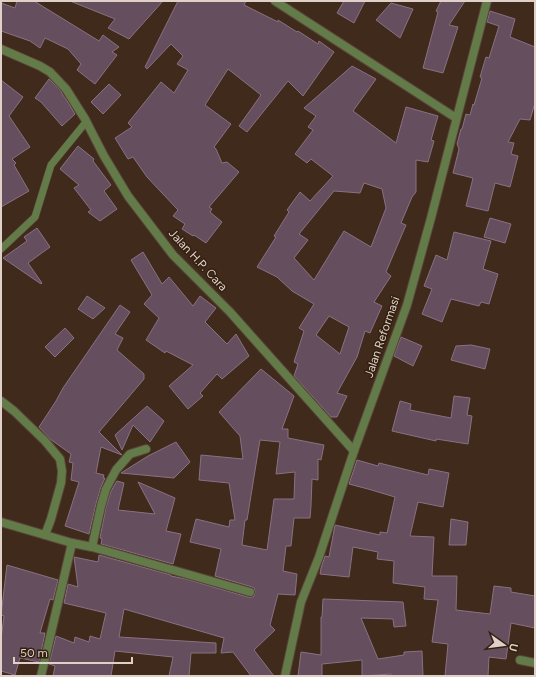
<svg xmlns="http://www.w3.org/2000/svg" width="536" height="677" font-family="Figtree,sans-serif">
<rect width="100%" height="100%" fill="#3f2a1b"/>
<g fill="#654e5e" stroke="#8a7182" fill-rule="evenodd">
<polygon points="17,1 34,1 99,41 103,35 119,47 112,52 117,55 95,84 77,70 81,64 68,49 45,38 40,48 30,41 1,31 1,3 15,8"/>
<polygon points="70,1 163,1 129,39 108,28 115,19"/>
<polygon points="178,1 246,1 244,5 278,22 278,20 297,32 298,31 318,44 319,41 334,52 303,96 288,81 247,132 239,126 261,95 228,69 205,105 231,124 214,147 216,149 222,163 227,162 239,172 209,207 212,209 210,212 222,222 206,243 194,235 193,236 182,229 185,224 173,216 178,210 147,177 133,157 128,159 115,138 132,127 128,123 161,82 174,93 188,70 177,64 183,56 171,44 147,69 145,67"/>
<polygon points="344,1 365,1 354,23 337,13"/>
<polygon points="441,1 465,1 449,25 458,27 443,73 423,68 438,12 436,11"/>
<polygon points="391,3 413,9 400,38 376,20"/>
<polygon points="490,11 515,19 510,37 535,47 535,103 530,120 520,119 508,142 514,143 511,154 518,156 510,187 495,183 488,211 466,206 473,178 453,173 459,149 457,144 461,129 462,129 466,114 470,115 473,104 474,105 482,78 480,77 486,57 489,58 499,26 487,22"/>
<path d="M352 66 376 79 353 111 396 143 406 107 438 116 431 140 434 141 428 162 416 160V192L412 197 401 223 406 225 386 272 391 276 374 302 382 306 370 333 365 331 357 357 337 393 347 396 337 417H331L294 376 298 364 294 362 304 331 299 328 314 304 292 291 277 277 257 267 276 237 274 236 289 212 287 210 300 192 310 201 333 176 311 159 307 163 295 154 313 130 308 127 316 116 304 108ZM364 183 382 189 386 208 371 247 344 231 314 280 294 258 308 240 299 234 334 191 360 193ZM329 316 349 327 340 354 316 335Z"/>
<polygon points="49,79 62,92 62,94 66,99 75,114 62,126 41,102 35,98"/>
<polygon points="1,80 23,97 9,116 30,147 12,159 16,163 14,165 29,191 1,207"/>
<polygon points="109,84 121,95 103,114 91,102"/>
<polygon points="78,146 94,159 93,161 111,185 104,191 117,209 100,221 88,212 91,210 74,188 79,185 60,169"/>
<polygon points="490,218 511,224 505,243 484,237"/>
<polygon points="37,228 50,247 28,263 42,283 41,284 3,258 27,241 24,237"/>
<polygon points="454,232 491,241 483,269 498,274 489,304 481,302 479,306 451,299 442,322 422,314 432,289 424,286 436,255 447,260"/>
<polygon points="143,252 162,284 169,277 193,306 200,296 216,308 205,322 227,344 236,334 249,356 222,379 217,374 200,393 203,396 188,409 169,386 193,365 166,351 165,353 146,340 159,318 144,304 152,295 131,260"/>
<polygon points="87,296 105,308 93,319 78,309"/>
<polygon points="120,305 130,312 115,334 123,338 117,350 144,374 144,379 99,432 122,455 101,447 96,473 104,475 103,478 105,478 101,487 96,504 89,534 65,526 79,482 71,480 73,463 69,462 71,454 50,439 39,427 56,401 63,388"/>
<polygon points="65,328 74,338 55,357 45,347"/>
<polygon points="401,337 422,346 413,366 394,356"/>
<polygon points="471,345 490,349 485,369 451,360 456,346"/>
<path d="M261 369 294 396 282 429H288V438L324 445 321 460 318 459V480L312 479 311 505V506L310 518H294L291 546H286L283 571 297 574 295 595 278 594 270 625 275 630 254 650 274 676H251L233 652 221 653 224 638 124 609 119 637 216 643V653H191L189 676H169L173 657 115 651 111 676H53L55 666 49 664 56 636 74 643 75 637 89 642 90 636 100 639 106 613 64 603 68 584 78 587 74 557 98 562 99 555 171 575V576L186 579 248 597H252L254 596 255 591 254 588 252 587 215 576 221 549 190 542 196 519 229 527 230 520H235L229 483 199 480 201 455 243 459 240 436 219 412ZM260 440 280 442 276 474 295 472 294 499H274L267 550 242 545 245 520H247Z"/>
<polygon points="454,396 470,398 467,415 472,416 468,444 436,439 436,441 392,431 400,401 411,404 410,410 451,418"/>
<polygon points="147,406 164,421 150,442 133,425 122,450 115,435"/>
<polygon points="176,442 190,462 174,478 121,473 148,456"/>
<polygon points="357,460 378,466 379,463 428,475 429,469 449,473 443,507 418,502 410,536 434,537 432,576 457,576 456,610 490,614 494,586 511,588 511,592 535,596 535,628 511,623 506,659 489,657 488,676 445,676 448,644 432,642 438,600 424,599 425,587 393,583 394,561 377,559 378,552 353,547 349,577 320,574 321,568 325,556 329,557 335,525 380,535 380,532 387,533 395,497 368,489 349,484"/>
<polygon points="117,481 124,483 118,510 155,514 138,482 175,498 166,531 181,534 173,564 101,544 102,539 100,538 106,507 111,491"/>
<polygon points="451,519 468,522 466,545 449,545"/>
<polygon points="7,565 58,580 53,600 50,599 40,633 45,633 39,662 20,658 15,675 1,671 1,639 4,616 1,615"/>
<polygon points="323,599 403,602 406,626 394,627 393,619 361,618 378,659 404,655 404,652 422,651 423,676 391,676 391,674 362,676 362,660 322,664 322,676 298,676 301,652 321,655 321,617 322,617"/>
</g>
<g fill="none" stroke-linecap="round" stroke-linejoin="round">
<defs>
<polyline id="lane" points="1,249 35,217 51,165 86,122"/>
<g id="street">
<polyline points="275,1 456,118"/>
<polyline points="1,49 40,66 50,72 66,89 85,119 104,156 128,196 173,255 230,312 354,451"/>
<polyline points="1,401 14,411 45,441 60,459 62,471 61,483 51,519 45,535 72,543 41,676"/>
<polyline points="1,522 45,535"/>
<polyline points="72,543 92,547 101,506 106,489 116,470 130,454 146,449"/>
<polyline points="92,547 250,592"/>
<polyline points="520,660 535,663"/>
<polyline points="285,676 301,602 319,557 354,451 407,305 431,218 487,1"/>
</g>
</defs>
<use href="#lane" stroke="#594537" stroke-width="8"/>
<use href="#street" stroke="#594537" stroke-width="10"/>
<use href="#lane" stroke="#627b49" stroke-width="7"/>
<use href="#street" stroke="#627b49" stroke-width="8"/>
</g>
<g text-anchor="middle" stroke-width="3" stroke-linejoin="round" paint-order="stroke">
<g font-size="12" fill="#dfd1c7" stroke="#342011">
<text transform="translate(198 260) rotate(47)" y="4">Jalan H.P. Cara</text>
<text transform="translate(382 337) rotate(-71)" y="4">Jalan Reformasi</text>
</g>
</g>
<rect width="536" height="677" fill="none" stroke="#dfd1c7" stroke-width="4"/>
<g transform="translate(504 645) rotate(104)" stroke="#342011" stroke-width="3" paint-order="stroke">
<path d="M0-3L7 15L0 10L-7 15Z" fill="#dfd1c7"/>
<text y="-6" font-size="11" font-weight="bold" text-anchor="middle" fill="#dfd1c7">U</text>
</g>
<path d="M14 657v6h118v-6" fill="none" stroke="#dfd1c7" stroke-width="2"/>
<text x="20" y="657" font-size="12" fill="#dfd1c7" stroke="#342011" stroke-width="3" paint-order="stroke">50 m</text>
</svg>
